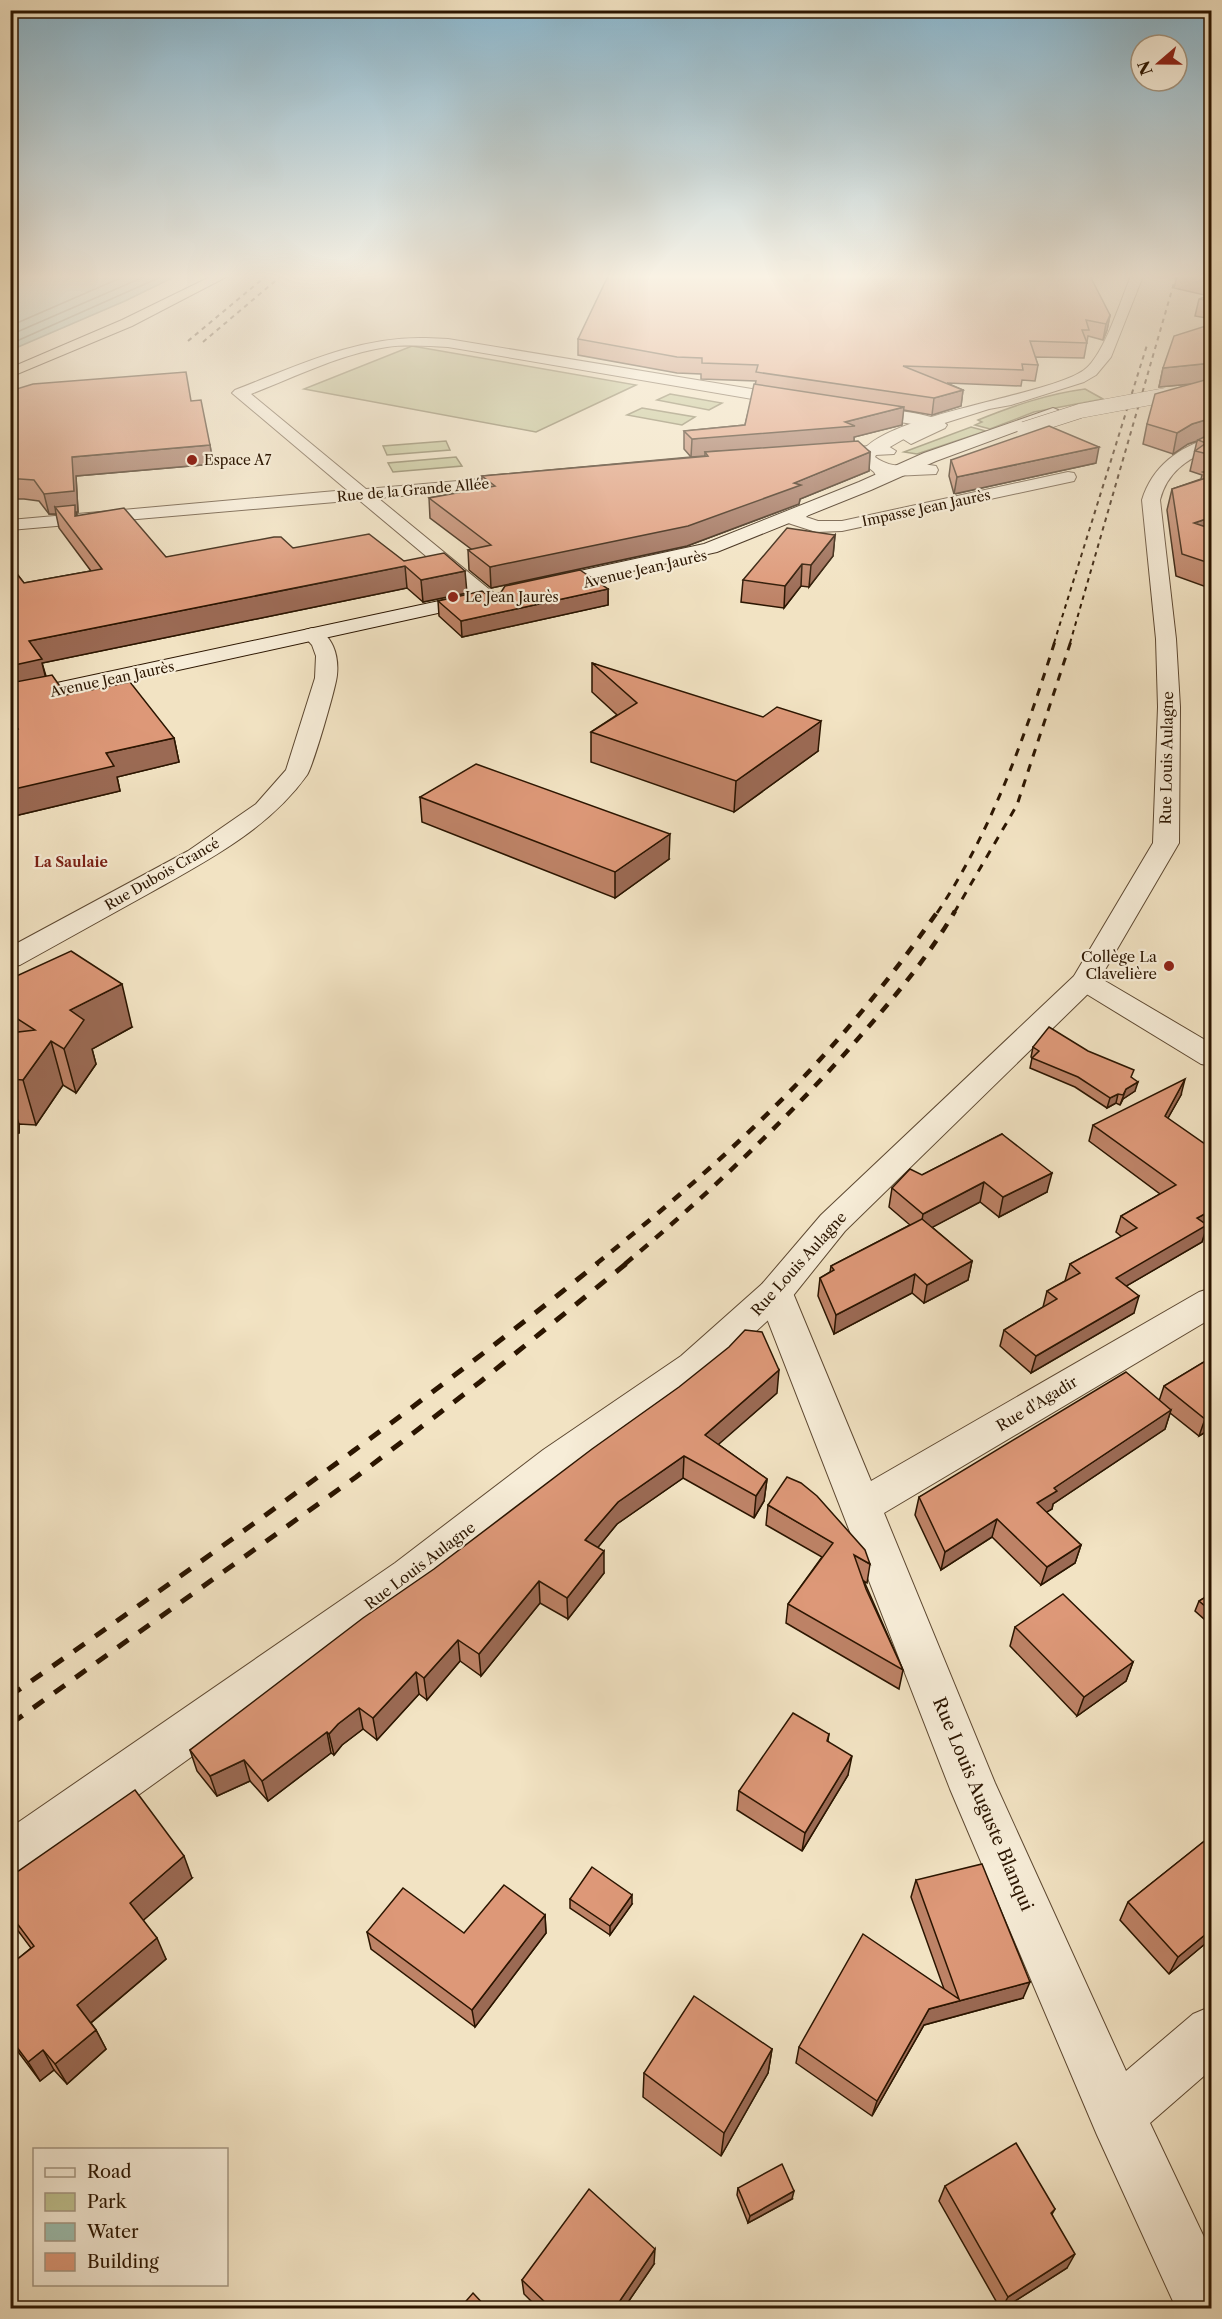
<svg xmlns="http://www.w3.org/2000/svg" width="1222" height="2319" font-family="'Libre Caslon Text',serif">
<rect width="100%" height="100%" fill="#f2e3c3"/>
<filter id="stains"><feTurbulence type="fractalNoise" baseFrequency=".00333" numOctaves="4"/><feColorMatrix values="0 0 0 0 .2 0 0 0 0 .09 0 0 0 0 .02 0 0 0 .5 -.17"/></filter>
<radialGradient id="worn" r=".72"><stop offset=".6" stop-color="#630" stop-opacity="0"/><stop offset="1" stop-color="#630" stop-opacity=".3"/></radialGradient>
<g fill="#bfc290" stroke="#756c48" stroke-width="1.5">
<polygon points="412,346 636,385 536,432 304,389"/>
<path d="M1085 389 1103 399 1034 412 990 429 975 425 982 422 978 420C1013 406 1047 394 1085 389Z"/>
<polygon points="670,394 722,403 709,410 657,400"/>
<polygon points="642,408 695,417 682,425 627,415"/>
<polygon points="971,427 986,431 917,454 904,452"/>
<polygon points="446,441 450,450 387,455 383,446"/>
<polygon points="456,457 462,466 393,472 388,463"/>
</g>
<polygon fill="#9cbeaf" stroke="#6f7a69" stroke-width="1.5" points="11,276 176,276 125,301 11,350"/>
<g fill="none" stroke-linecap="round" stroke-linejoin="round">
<g stroke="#646a58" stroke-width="1.5">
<polyline points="10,326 125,276"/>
<polyline points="10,335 146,276"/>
<polyline points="10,344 163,276"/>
</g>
<defs>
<g id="minor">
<path d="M426 338 448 339 794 396 802 401 794 406 448 347C428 346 407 344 387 347 340 354 295 377 251 394L366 489 526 475 532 476 535 480 532 484 526 485 378 498 501 599 504 603 501 607H487L359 500 10 530V520L347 490 232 393 235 390C297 366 358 336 426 338Z"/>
<path d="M857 406C876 409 936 412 947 425L945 428 911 444 903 439 909 432 924 426 852 414 849 411Z"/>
<polygon points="888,446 896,451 894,454 837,457 829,452 837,447"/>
<path d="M1068 472 1074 473 1076 477 1074 481 842 531 816 532 788 523 785 519C791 510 798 506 808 508L811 512 806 517 818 521H842Z"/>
<path d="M312 628C333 633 339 656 337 675 336 687 313 766 307 775 268 830 205 862 148 894 105 918 63 941 20 965L10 967V947L188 851 256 804 286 770 315 678 316 656 312 645 302 634 305 630Z"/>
<polygon points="1085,972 1095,975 1212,1044 1212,1066 1201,1064 1075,987 1071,981 1075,975"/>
<polygon points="775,1280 788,1284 793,1293 871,1481 1199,1292 1212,1288 1212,1318 884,1513 995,1783 1126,2071 1193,2014 1212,2006 1212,2069 1150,2123 1212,2254 1212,2308 1176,2308 1097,2135 950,1789 757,1293 762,1284"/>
</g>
<g id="tertiary">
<path d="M1131 276H1143L1111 357 1096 375 1084 382 1011 405 989 409 916 432 876 455 875 457C897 473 913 461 936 466L938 470 936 474 893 476 891 481H879L874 472 858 459C871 415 1045 398 1084 370 1104 356 1121 299 1131 276Z"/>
<path d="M1212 438V449C1186 459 1167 473 1160 500L1176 639 1180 707 1179 843 1095 987 845 1231 788 1302 707 1376 571 1472 425 1589 27 1875 10 1882V1828L395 1563 543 1450 681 1356 762 1284 821 1215 1074 976 1153 843 1158 707 1156 639 1142 500C1152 467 1179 446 1212 438Z"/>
</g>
<g id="secondary">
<polygon points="1053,408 1058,410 1061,413 1058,416 936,461 871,490 717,552 543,591 536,589 533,585 536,581 543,579 704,544 859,482 924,453"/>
<polygon points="481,592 488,594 491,598 488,602 10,707 10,693"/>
</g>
<polygon id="trunk" points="212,276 228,276 132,326 10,377 10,368 122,320"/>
</defs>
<use href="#minor" stroke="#5d4831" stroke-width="2"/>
<use href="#tertiary" stroke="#5d4831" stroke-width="2"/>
<use href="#secondary" stroke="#2b1500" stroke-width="2"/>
<use href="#trunk" stroke="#2b1500" stroke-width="2"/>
<use href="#minor" fill="#f7edd8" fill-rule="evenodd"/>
<use href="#tertiary" fill="#f7edd8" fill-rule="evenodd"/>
<use href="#secondary" fill="#f7edd8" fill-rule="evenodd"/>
<use href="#trunk" fill="#f2e3c3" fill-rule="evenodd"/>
<g stroke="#2b1500" stroke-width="2" stroke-dasharray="4.5 4.5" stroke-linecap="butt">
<polyline points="188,341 266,276"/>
<polyline points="203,342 281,276"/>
<polyline points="1054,643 1147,345"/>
<polyline points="1070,643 1176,276"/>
</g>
<g stroke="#2b1500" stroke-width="3" stroke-dasharray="8 8" stroke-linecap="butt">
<path d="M937 913C993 829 1025 736 1055 641"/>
<polyline points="954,913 1017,805 1071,641"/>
</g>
<g stroke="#2b1500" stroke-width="4.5" stroke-dasharray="10 10" stroke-linecap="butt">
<path d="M596 1264C682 1195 767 1121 840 1037 875 997 907 955 938 911"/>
<path d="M625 1264C704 1198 780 1126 849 1049 887 1006 926 961 955 911"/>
</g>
<g stroke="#2b1500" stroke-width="5" stroke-dasharray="13 13" stroke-linecap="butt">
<path d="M10 1696C210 1556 408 1416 598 1263"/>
<polyline points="12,1723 356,1477 480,1382 627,1263"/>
</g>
<polyline stroke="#2b1500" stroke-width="8" stroke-dasharray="16 16" stroke-linecap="butt" points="10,1724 14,1721"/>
<defs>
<polyline id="secondary-bridge" points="1024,429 1080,411 1166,395"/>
</defs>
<use href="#secondary-bridge" stroke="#2b1500" stroke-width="15" stroke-linecap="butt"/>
<use href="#secondary-bridge" stroke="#f7edd8" stroke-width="14"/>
</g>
<g fill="#be8367" stroke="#2b1500" stroke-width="1.5">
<polygon points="1177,276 1212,276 1212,319 1195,316 1199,299 1209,296 1174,288"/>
<polygon points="1110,315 1107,330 1103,340 1088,336 1084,358 1035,357 1038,365 1035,381 1022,380 1021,386 947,383 963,390 961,406 932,415 903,410 902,425 854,437 854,441 870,452 869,471 800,499 799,504 687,546 491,588 469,570 468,550 471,549 430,518 429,498 482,489 482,476 691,457 684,449 684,431 745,425 756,381 701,379 701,374 677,373 578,355 578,339"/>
<polygon points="1212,324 1212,589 1176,576 1167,510 1172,489 1201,479 1202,475 1190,471 1197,441 1188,444 1173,454 1143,444 1147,424 1192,384 1159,387 1163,368"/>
<polygon points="10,391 191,401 210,445 213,464 76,476 78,512 76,512 77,515 166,557 293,548 404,561 467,593 423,602 407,588 42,663 46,676 66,695 174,738 179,762 117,777 120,791 10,817 10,565 24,583 91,571 59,528 56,514 49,514 39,501 24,499 10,499"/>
<polygon points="951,460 1096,463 954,494 949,476"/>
<polygon points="835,535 833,556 809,587 801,586 784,608 741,602 743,580"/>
<polygon points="608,589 608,605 462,637 439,616 438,601 486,594"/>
<polygon points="592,663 818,751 734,812 591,762 591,732 617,715 592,692"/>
<polygon points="420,797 669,859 615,898 422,822"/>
<polygon points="10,979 132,1027 92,1049 96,1064 76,1093 63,1085 36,1125 19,1124 19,1133 10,1135"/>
<polygon points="1033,1047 1132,1078 1135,1091 1123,1099 1120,1105 1116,1103 1107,1108 1075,1087 1030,1068 1032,1058 1031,1057"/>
<polygon points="1181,1095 1168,1118 1207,1226 1202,1242 1126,1286 1134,1313 1031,1373 1000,1346 1004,1330 1043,1307 1047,1291 1065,1281 1070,1264 1122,1237 1116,1232 1121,1216 1160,1194 1089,1141 1093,1125"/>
<polygon points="1002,1134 1047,1192 999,1217 980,1202 932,1227 972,1261 968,1280 924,1303 912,1293 834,1334 818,1296 820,1278 830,1272 831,1266 910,1225 889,1207 892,1188 922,1175"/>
<polygon points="1212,1357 1212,1428 1199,1436 1170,1413 1165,1429 1053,1504 1052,1509 1046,1512 1081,1545 1075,1563 1041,1585 992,1537 941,1570 915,1515 919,1497 1159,1401 1164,1386"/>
<polygon points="777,1393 718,1444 767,1479 764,1501 754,1518 683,1478 617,1524 598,1547 604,1573 568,1619 540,1603 481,1676 460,1661 427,1700 419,1694 377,1740 363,1729 342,1745 334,1755 331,1753 268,1801 250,1781 217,1796 197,1771 190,1750"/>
<polygon points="768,1505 870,1564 867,1583 864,1581 903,1670 899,1689 786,1623 788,1604 822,1557 766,1525"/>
<polygon points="1212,1593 1212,1626 1195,1611 1199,1601"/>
<polygon points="1015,1627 1133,1662 1126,1681 1077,1716 1010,1646"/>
<polygon points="829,1734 828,1741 848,1775 802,1851 737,1810 739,1791"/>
<polygon points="1212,1835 1212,1938 1169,1974 1120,1920 1128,1902"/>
<polygon points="10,1877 192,1878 143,1920 166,1959 91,2023 96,2030 106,2049 67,2084 54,2070 40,2081 10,2041 10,1965 31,1948 10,1920"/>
<polygon points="916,1880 1023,1998 924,2025 872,2116 796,2063 799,2047 944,1989 911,1897"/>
<polygon points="570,1899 632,1904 610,1935 570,1908"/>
<polygon points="545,1915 546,1933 475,2027 371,1949 367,1932 464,1933"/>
<polygon points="772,2049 768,2073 721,2156 643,2097 644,2073"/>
<polygon points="945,2186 1055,2209 1052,2214 1067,2268 1004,2308 1000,2308 939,2201"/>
<polygon points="738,2188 792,2199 748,2223 737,2195"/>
<polygon points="654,2264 624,2308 538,2308 524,2294 522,2280"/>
</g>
<g fill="#9b6a54" stroke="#2b1500" stroke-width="1.5">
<polygon points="1110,315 1107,330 1103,340 1106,324"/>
<polygon points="1212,363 1212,382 1159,387 1163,368"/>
<polygon points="963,390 961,406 932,415 934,398"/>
<polygon points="904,407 902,425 854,437 854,444 705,452 705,456 691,457 692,439 845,422"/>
<polygon points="1212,418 1212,437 1198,440 1197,441 1188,444 1173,454 1177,433 1192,424"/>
<polygon points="210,445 213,464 76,476 78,512 76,512 79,526 55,507 56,514 49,514 44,494 72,457"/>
<polygon points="1099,447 1096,463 954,494 957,477"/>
<polygon points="870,452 869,471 800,499 799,504 687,546 491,588 490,567 794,483"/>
<polygon points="1212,517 1212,537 1194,523"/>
<polygon points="835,535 833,556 809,587 811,565"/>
<polygon points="802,564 801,586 784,608 785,586"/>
<polygon points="405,566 407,588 42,663 47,683 10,691 10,666 29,641"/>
<polygon points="465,571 467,593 423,602 421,580"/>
<polygon points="608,589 608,605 462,637 461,621"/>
<polygon points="821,721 818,751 734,812 736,781"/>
<polygon points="174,738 179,762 117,777 120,791 10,817 10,790 106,753"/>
<polygon points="670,834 669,859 615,898 615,872"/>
<polygon points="10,896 17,919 10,921"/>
<polygon points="122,984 132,1027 92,1049 96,1064 76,1093 64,1049 70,1010"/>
<polygon points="51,1041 63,1085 36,1125 23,1080"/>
<polygon points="1185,1079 1181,1095 1160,1132 1165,1116"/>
<polygon points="1138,1082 1135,1091 1123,1099 1120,1105 1126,1089"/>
<polygon points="1118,1094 1116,1103 1107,1108 1110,1098"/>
<polygon points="10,1096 19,1124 19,1133 10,1135"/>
<polygon points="1052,1173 1047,1192 999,1217 1003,1197"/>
<polygon points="984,1182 980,1202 920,1234 923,1214"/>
<polygon points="1212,1210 1212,1223 1207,1226 1202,1242 1111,1295 1116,1278 1197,1218"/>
<polygon points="972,1261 968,1280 924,1303 927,1285"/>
<polygon points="915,1274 912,1293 834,1334 836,1315"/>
<polygon points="1139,1296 1134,1313 1031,1373 1036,1356"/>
<polygon points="779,1370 777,1393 704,1457 705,1435"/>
<polygon points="1171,1410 1165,1429 1053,1504 1052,1509 1032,1521 1037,1503 1054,1488"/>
<polygon points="1212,1415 1212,1428 1199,1436 1205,1419"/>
<polygon points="684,1456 683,1478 617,1524 586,1562 585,1540 618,1502"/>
<polygon points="767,1479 764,1501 754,1518 756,1496"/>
<polygon points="997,1519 992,1537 941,1570 945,1552"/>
<polygon points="1081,1545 1075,1563 1041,1585 1047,1567"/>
<polygon points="604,1551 604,1573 568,1619 567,1598"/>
<polygon points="539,1581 540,1603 481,1676 479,1654"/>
<polygon points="458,1640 460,1661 427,1700 424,1678"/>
<polygon points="1133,1662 1126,1681 1077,1716 1084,1697"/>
<polygon points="416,1672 419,1694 377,1740 373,1718"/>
<polygon points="359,1708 363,1729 342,1745 334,1755 329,1734 338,1724"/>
<polygon points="327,1732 331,1753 268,1801 262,1781"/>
<polygon points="852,1756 848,1775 802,1851 805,1833"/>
<polygon points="244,1760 250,1781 217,1796 210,1776"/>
<polygon points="184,1856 192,1878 139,1924 130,1903"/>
<polygon points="632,1895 632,1904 610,1935 610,1926"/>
<polygon points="545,1915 546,1933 475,2027 472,2010"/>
<polygon points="1212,1929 1212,1938 1169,1974 1178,1957"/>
<polygon points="157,1938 166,1959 88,2025 77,2005"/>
<polygon points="1030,1982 1023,1998 924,2025 872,2116 877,2101 929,2009"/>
<polygon points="96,2030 106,2049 67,2084 55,2064"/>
<polygon points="772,2049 768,2073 721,2156 724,2133"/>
<polygon points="43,2050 54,2070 40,2081 28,2062"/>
<polygon points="794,2191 792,2199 748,2223 750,2216"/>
<polygon points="655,2249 654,2264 624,2308 615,2308"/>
<polygon points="1075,2254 1067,2268 1004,2308 1002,2308 1008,2297"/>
</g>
<g fill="#dd9878" stroke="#2b1500" stroke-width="1.5">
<polygon points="608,276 1090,276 1110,315 1106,324 1086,320 1089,330 1082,330 1087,343 1030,341 1038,365 1022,364 1023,370 903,366 963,390 934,398 756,372 758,365 702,363 702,358 677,357 578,339"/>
<polygon points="1199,276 1212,276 1212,279"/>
<polygon points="1212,295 1212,301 1199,299"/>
<polygon points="1212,324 1212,363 1163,368 1174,336"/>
<polygon points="186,372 191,401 201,400 210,445 72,457 74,491 44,494 34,480 20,479 10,479 10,391 33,384"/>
<polygon points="1212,378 1212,418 1192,424 1177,433 1147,424 1155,394"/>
<polygon points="754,384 904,407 845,422 855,426 692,439 684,431 745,425"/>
<polygon points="1049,426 1099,447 957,477 951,460"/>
<polygon points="1212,433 1212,455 1195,451 1206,443 1198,440"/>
<polygon points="858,441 870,452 794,483 801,485 688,526 490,567 468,550 491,545 429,498 495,486 482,476 708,456 705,452"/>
<polygon points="1212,469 1212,475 1203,472"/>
<polygon points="1212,476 1212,517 1194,523 1212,529 1212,564 1182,554 1172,489"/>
<polygon points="75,505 75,516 124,508 166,557 274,537 281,537 293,548 369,534 404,561 444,553 465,571 421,580 405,566 29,641 42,659 10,666 10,565 24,583 102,569 55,507"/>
<polygon points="787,528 835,535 811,565 802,564 785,586 743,580"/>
<polygon points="580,570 608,589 461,621 438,601 482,591 486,594 500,594 505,586"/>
<polygon points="592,663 763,717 777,707 821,721 736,781 591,732 637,703"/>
<polygon points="52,675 66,695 130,682 174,738 106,753 114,766 10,790 10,730 18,729 10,717 10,683"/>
<polygon points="476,764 670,834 615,872 420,797"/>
<polygon points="71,951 122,984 70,1010 84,1020 64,1049 51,1041 23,1080 10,1079 10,1033 35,1030 10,1014 10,979"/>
<polygon points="1049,1027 1088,1051 1134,1070 1131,1077 1138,1082 1126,1089 1123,1095 1118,1094 1110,1098 1078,1077 1032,1058 1039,1051 1033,1047"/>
<polygon points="1185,1079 1165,1116 1212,1149 1212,1210 1197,1218 1207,1225 1116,1278 1139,1296 1036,1356 1004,1330 1057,1299 1047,1291 1080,1273 1070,1264 1137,1228 1121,1216 1176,1185 1093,1125"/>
<polygon points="1002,1134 1052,1173 1003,1197 984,1182 923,1214 892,1188 910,1169 922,1175"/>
<polygon points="922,1219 972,1261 927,1285 915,1274 836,1315 820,1278 834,1270 831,1266"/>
<polygon points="745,1330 762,1332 779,1370 705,1435 767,1479 756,1496 684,1456 618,1502 585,1540 604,1551 567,1598 539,1581 479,1654 458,1640 424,1678 416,1672 373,1718 359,1708 338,1724 329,1734 327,1732 262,1781 244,1760 210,1776 190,1750 363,1618 434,1569 592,1449 679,1387 729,1347"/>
<polygon points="1212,1357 1212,1415 1205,1419 1164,1386"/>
<polygon points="1126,1372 1171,1410 1054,1488 1057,1491 1037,1503 1081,1545 1047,1567 997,1519 945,1552 919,1497"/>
<polygon points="787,1477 801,1483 817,1496 865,1550 870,1564 854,1555 866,1589 903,1670 788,1604 833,1543 768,1505"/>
<polygon points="1212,1593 1212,1612 1199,1601"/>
<polygon points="1063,1594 1133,1662 1084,1697 1015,1627"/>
<polygon points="793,1713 829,1734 827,1741 852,1756 805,1833 739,1791"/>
<polygon points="135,1790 184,1856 130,1903 157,1938 77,2005 96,2030 55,2064 43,2050 28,2062 10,2038 10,1965 34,1946 10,1914 10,1877"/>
<polygon points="1212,1835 1212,1929 1178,1957 1128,1902"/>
<polygon points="982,1864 1030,1982 929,2009 877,2101 799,2047 863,1934 959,1999 916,1880"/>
<polygon points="592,1867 632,1895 610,1926 570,1899"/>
<polygon points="504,1885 545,1915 472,2010 367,1932 403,1888 464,1933"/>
<polygon points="694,1996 772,2049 724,2133 644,2073"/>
<polygon points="1016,2143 1055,2209 1051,2213 1075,2254 1008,2297 945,2186"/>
<polygon points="782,2164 794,2191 750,2216 738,2188"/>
<polygon points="589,2189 655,2249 615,2308 551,2308 522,2280"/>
<polygon points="473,2293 487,2308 460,2308"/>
</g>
<linearGradient id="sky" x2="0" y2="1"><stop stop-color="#89b8d1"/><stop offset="0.46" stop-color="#f9f2e4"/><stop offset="1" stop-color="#f9f2e4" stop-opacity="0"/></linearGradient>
<rect width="1222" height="601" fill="url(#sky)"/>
<g fill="#8f2418" stroke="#f7edd8" stroke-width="2">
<circle cx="192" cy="460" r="6"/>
<circle cx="453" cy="597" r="6"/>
<circle cx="1169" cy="966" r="6"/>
</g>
<g text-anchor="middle" stroke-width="4.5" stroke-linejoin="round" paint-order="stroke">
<g font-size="14" fill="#2b1500" stroke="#f7edd8" text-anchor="start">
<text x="204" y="465">Espace A7</text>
<text x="465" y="602">Le Jean Jaurès</text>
</g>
<g font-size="14" fill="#2b1500" stroke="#f7edd8">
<text transform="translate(413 490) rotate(-5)" y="5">Rue de la Grande Allée</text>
<text transform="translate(926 508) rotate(-12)" y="5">Impasse Jean Jaurès</text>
<text transform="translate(645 569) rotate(-13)" y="5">Avenue Jean Jaurès</text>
<text transform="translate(112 679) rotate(-12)" y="5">Avenue Jean Jaurès</text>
<text transform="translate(162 874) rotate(-30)" y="5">Rue Dubois Crancé</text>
</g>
<g font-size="14" font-weight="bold" fill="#7a1f14" stroke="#f7edd8">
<text x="71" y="867">La Saulaie</text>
</g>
<g font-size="15" fill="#2b1500" stroke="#f7edd8">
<text transform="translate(1167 758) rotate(-89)" y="5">Rue Louis Aulagne</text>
<text transform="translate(799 1264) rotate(-48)" y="5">Rue Louis Aulagne</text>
<text transform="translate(1037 1404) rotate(-31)" y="5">Rue d'Agadir</text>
<text transform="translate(420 1566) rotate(-37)" y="5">Rue Louis Aulagne</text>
</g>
<g font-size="15" fill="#2b1500" stroke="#f7edd8" text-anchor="end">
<text x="1157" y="962">Collège La<tspan x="1157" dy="17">Clavelière</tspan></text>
</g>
<g font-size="18" fill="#2b1500" stroke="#f7edd8">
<text transform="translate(983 1804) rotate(67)" y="6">Rue Louis Auguste Blanqui</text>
</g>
</g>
<rect width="1222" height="2319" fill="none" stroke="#f2e3c3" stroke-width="36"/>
<rect x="12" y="12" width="1198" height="2295" fill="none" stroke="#2b1500" stroke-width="3"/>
<rect x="18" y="18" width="1186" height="2283" fill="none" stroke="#2b1500" stroke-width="1.5"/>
<rect x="33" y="2148" width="195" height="138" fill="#f7edd8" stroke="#a59782" stroke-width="1.5"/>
<rect x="45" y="2168" width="30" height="9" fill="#f7edd8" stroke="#a59782" stroke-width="1.5"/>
<text x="87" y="2178" font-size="18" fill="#2b1500">Road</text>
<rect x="45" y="2193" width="30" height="18" fill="#bfc290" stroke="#a59782" stroke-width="1.5"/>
<text x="87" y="2208" font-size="18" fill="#2b1500">Park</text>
<rect x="45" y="2223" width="30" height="18" fill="#9cbeaf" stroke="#a59782" stroke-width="1.5"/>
<text x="87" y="2238" font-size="18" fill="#2b1500">Water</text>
<rect x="45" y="2253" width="30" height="18" fill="#dd9878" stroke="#a59782" stroke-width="1.5"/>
<text x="87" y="2268" font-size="18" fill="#2b1500">Building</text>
<g transform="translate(1159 63) rotate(250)"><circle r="28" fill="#f7edd8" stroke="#a59782" stroke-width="1.5"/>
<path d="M0-4.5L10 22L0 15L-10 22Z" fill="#8f2418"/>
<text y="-9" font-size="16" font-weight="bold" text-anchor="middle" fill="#2b1500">N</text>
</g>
<rect width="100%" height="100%" filter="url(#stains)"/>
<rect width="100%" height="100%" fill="url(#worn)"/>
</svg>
